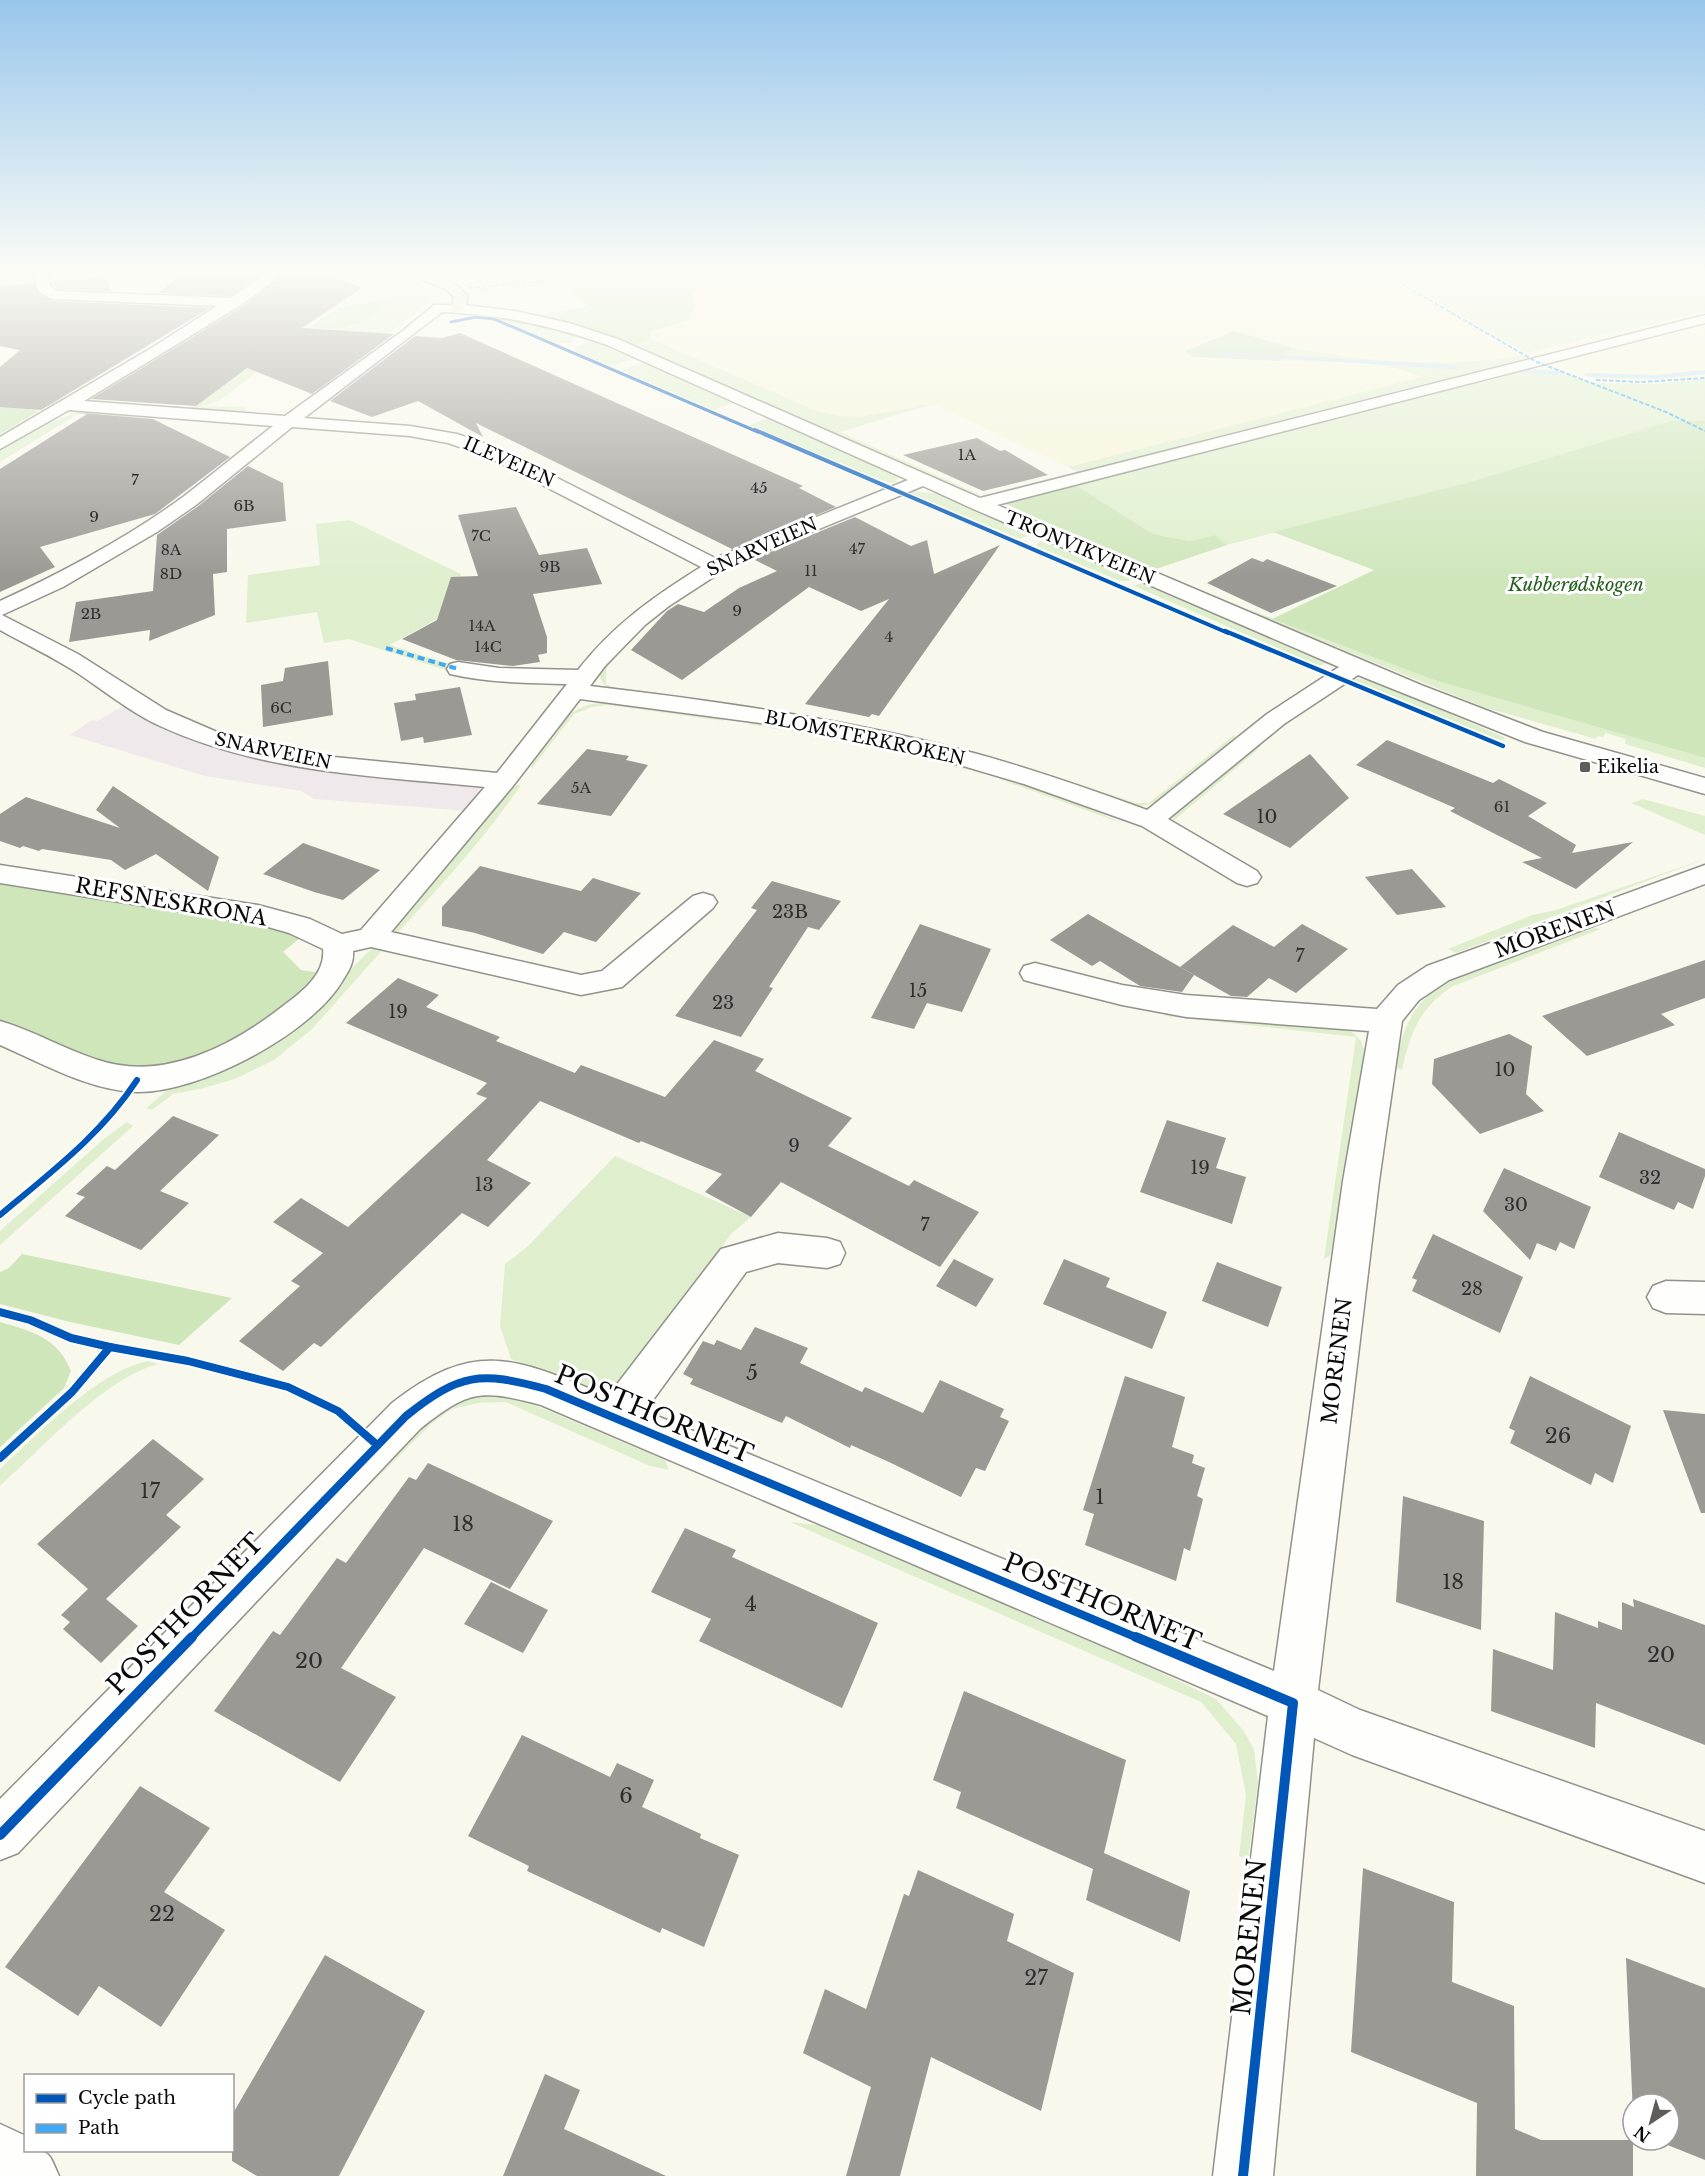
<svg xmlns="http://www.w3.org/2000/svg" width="1705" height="2176" font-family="'Libre Baskerville',serif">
<rect width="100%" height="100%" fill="#f9f8ed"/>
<polygon fill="#f0e9eb" points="125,705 186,735 484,781 482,792 469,811 314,799 301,791 205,776 70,735 92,720 97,721"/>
<g fill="#f6f5d9">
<polygon points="765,274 1380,274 1522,355 1474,362 1396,361 1309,351 1234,331 1224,333 1186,350 1193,357 1211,359 1372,365 1395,368 1423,377 1068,467 933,404 858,417 839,416 817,411 651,339 650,332 663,329 694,295 701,280"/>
<polygon points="1705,311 1705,377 1652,381 1590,378 1527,353"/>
</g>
<g fill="#dfefcd">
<polygon points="1388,274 1705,274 1705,311 1527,353"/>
<polygon points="270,285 273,285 240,310 97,399 88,400 88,398"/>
<polygon points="420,292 427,296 429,302 388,335 268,364 219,401 197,408 211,406 247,407 242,413 191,409 215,392 214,391 310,327 353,327 378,314 380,305 375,301"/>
<polygon points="506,317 575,336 572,342 559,344 500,320"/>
<polygon points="651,339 817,411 839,416 858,417 933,404 840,432 980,495 977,497 969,494 633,345"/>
<path d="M589 342 599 343 634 357C613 370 595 364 575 351V347Z"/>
<path d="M1290 347C1365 362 1447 369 1522 355L1529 360 1425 384 1079 473 1068 467 1422 377C1382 358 1322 363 1278 361L1289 353Z"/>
<polygon points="644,363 651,364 733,401 733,403 714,410 621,370"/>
<polygon points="1526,368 1557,371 1592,383 1653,384 1705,379 1705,421 1671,421 1466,483 1227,545 1215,535 1190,541 1153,534 1073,483"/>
<polygon points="80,411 90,411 195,420 78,414 0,462 0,451 36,428"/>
<polygon points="767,418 895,474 898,478 896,482 892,483 876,478 749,425"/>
<polygon points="914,491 939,494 1030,535 1020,539 910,493"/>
<polygon points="350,520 461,574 455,609 390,645 439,661 462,666 452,672 358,642 349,639 324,643 317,612 246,623 248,575 320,565 316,524"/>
<polygon points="1040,541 1061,547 1130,578 1129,581 1120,581 1039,547 1036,545"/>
<polygon points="1140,583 1323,659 1327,663 1319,666 1134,586"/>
<polygon points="1250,610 1434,680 1705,758 1705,768 1625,744 1626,739 1606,733 1603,737 1598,736 1596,739 1483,707 1263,617"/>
<path d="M622 649 606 669V684L612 687 760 707 614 690C605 687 599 682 600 672Z"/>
<polygon points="1352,678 1374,681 1506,738 1501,741 1351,681"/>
<path d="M610 702 715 717 724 721 609 705 592 707 574 714 532 768 531 764 534 757C559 726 566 703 610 702Z"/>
<polygon points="750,723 797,730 915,753 976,772 873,746 749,724"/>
<path d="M1234 735 1236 739C1215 756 1164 807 1138 806 1112 805 1078 787 1053 779L1049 774 1136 803H1149Z"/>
<polygon points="1262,745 1256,751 1172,822 1175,808 1252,747"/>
<polygon points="1001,778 1069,799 1124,824 999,779"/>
<path d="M517 785H521C484 840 439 887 395 936L387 934 407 908 478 830 502 797Z"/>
<polygon points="1643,799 1705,816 1705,835 1631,803"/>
<polygon points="1705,859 1456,953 1448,949 1532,915 1556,910"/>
<path d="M1593 928 1601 929 1453 986C1419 1009 1411 1031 1402 1070L1396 1067C1399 1044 1405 1022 1421 1003 1448 972 1551 943 1593 928Z"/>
<polygon points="377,946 386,946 312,1029 274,1060 235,1079 200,1089 173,1094 152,1110 146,1108 169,1089 302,1019 368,952"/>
<polygon points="1173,1012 1347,1027 1361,1041 1365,1052 1331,1255 1324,1259 1356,1037 1165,1016"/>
<polygon points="127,1122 133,1126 0,1245 0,1231 105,1138"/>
<polygon points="615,1156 751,1217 731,1234 649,1349 610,1389 584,1386 511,1359 500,1326 505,1264 527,1247"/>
<path d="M148 1361 158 1364C105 1378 42 1448 0 1486V1469C39 1434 96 1372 148 1361Z"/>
<polygon points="478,1392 520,1399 665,1460 669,1470 650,1466 506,1402 478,1403 452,1409 432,1423 352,1503 347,1499 441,1406"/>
<polygon points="790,1522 817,1525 1139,1662 1216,1699 1243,1730 1254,1749 1258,1784 1248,1860 1239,1856 1246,1795 1236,1744 1201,1702"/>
</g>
<g fill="#cfe6bb">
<polygon points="631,274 765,274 701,280 694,295 695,307 687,320 650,332 651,339 633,345 598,332 543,317 544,314 589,306 559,283 488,291 481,294 479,292 481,287"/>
<polygon points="482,275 494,277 606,274 477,286 469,283 486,278 473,275"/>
<path d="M375 301 381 308C369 329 332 329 310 327L338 308Z"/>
<polygon points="1234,331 1290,347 1289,353 1278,361 1193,357 1185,351"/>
<polygon points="0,376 41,396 63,398 49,406 20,408 39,411 0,434"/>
<polygon points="1671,421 1705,421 1705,758 1434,680 1272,619 1374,570 1273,532 1466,483"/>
<polygon points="1073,483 1153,534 1190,541 1215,535 1227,545 1153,570 1006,504 1009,500"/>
<polygon points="0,883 221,917 287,932 300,938 283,952 301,970 321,973 309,990 224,1050 153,1069 119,1067 79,1055 0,1023"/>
<polygon points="22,1254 232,1298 179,1345 70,1322 0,1304 0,1272 9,1268"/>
<path d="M0 1322C32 1331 58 1338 71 1371L64 1388 0 1447Z"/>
</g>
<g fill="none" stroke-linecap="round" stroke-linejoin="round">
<g fill="#c4e0f2" fill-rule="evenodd">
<polygon points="1220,352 1454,365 1457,367 1454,369 1218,355"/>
<polygon points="1519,369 1557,371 1560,373 1557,375 1517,372"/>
<polygon points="1705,370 1705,374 1656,379 1587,377 1584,375 1587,373 1656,375"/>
</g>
</g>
<g fill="#9b9994">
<polygon points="182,274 262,274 229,296 159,293"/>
<polygon points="285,274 331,274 362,288 302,328 394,334 312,394 247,368 196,406 91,399 242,307"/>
<polygon points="103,276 104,279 108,279 111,291 57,289 51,281"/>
<polygon points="33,283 40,295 54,301 210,308 41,410 0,407 0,367 20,350 0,346 0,286"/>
<polygon points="460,333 803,486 799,488 836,507 732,549 476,423 483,437 418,401 372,417 330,401 415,336 442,338"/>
<polygon points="70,412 153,419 230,457 155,514 40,547 55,567 0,592 0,469 87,414"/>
<polygon points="977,438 1000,451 1005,450 1048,475 983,491 903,455"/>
<polygon points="248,466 283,483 286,521 227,529 227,572 213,574 215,615 149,641 150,630 69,642 76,602 153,591 157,535 197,507"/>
<polygon points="516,507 539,555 587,548 602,584 533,594 547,637 547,653 538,655 540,662 513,666 456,660 402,639 437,620 451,577 478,576 458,515"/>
<polygon points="855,517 911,546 927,540 934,574 1000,545 879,716 872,714 869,717 805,704 889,599 861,611 809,587 682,680 631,650 667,611 678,604 704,612 739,588 777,571 753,559"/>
<polygon points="1252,558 1263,562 1267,559 1337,586 1271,613 1207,583"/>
<polygon points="328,661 333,715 263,727 261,685 283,681 285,668"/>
<polygon points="460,687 472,735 424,743 423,737 401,741 394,703 416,700 415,694"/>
<polygon points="1387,740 1493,783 1499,779 1547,803 1528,816 1576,845 1572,853 1633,842 1576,889 1522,862 1542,858 1450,811 1455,808 1356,765"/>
<polygon points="587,749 629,756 626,760 648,765 611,816 537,804"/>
<polygon points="1310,754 1349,798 1290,848 1223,814"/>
<polygon points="113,786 219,857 208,891 156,854 125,870 111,860 42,849 39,851 23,846 20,848 0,841 0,814 26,797 120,828 96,810"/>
<polygon points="303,843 380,870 343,900 314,892 263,874"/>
<polygon points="480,866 581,891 593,878 641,893 596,942 564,932 543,954 475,933 442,926 442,907"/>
<polygon points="1412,869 1446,907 1397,915 1365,877"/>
<polygon points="772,881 841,901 819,930 808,927 769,987 773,988 741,1037 675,1016 757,910 751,908"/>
<polygon points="1088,914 1194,975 1182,992 1140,986 1100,961 1092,966 1050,940"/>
<polygon points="920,924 991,949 962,1012 927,1003 914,1029 871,1018"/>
<polygon points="1302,924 1348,949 1296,993 1269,978 1247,997 1231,996 1180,967 1233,925 1274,947"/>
<polygon points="1705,960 1705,998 1661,1014 1675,1025 1587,1056 1542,1016"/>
<polygon points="398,978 439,995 426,1007 500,1037 496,1041 575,1073 581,1065 665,1097 714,1040 764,1059 755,1071 852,1118 828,1146 909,1186 914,1180 979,1212 940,1267 781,1182 751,1217 705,1192 722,1174 641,1141 639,1143 540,1101 487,1160 531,1183 488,1227 462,1213 321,1347 314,1343 283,1371 239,1341 300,1286 291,1281 323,1253 273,1222 301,1198 348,1227 487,1098 476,1094 487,1083 346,1023"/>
<polygon points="1509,1034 1532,1046 1526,1094 1544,1111 1480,1134 1432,1084 1434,1059"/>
<polygon points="173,1116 219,1135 160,1191 189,1203 141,1250 65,1216 85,1197 76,1194 107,1166 115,1170"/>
<polygon points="1167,1120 1226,1138 1216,1168 1246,1177 1232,1224 1140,1192"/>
<polygon points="1619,1132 1705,1169 1705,1176 1693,1209 1678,1202 1674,1210 1599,1177"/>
<polygon points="1504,1168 1591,1207 1574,1249 1560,1242 1556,1251 1537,1243 1530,1260 1483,1211"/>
<polygon points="1433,1234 1523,1277 1500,1333 1412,1291 1417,1280 1412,1278"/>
<polygon points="954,1259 994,1279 976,1307 936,1286"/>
<polygon points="1064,1259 1110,1278 1106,1287 1167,1312 1152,1349 1043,1304"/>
<polygon points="1217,1262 1282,1287 1268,1327 1202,1301"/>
<polygon points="755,1327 808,1348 800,1363 862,1392 865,1387 923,1413 940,1380 1004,1409 1000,1417 1009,1421 985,1471 976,1468 961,1497 889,1462 851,1445 850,1448 786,1416 782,1423 690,1384 693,1379 683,1374 703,1341 714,1345 717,1340 741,1350"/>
<polygon points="1125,1376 1185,1397 1172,1447 1194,1455 1192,1463 1205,1468 1197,1496 1203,1499 1190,1551 1184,1548 1176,1581 1085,1545 1094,1514 1083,1510"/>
<polygon points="1530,1376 1631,1426 1613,1483 1595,1473 1591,1485 1510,1443 1515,1431 1509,1428"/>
<polygon points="1663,1410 1705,1414 1705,1513 1701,1513"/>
<polygon points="153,1439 204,1479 166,1515 181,1527 106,1599 138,1626 101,1663 63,1629 70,1622 61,1615 88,1589 37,1544"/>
<polygon points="428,1463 553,1521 510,1589 424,1548 341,1668 396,1697 340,1782 214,1711 273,1631 280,1635 337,1558 346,1563 409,1477 416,1480"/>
<polygon points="1403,1496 1484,1521 1481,1630 1396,1602"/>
<polygon points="685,1528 736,1550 732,1557 878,1623 842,1708 699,1641 711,1619 651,1592"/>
<polygon points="491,1582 548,1610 523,1653 464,1624"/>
<polygon points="1633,1599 1705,1625 1705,1745 1596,1703 1595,1748 1491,1711 1493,1649 1553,1670 1555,1612 1598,1628 1598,1621 1622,1630 1622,1602 1634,1607"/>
<polygon points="964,1691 1126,1760 1104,1853 1190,1891 1180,1942 1086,1900 1093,1869 956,1808 961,1792 933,1780"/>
<polygon points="522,1735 610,1777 617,1763 654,1780 642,1807 701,1834 700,1838 739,1855 704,1947 662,1928 660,1933 527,1871 529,1866 468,1836"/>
<polygon points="140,1786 210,1828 164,1892 225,1930 161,2027 99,1986 78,2016 5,1967"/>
<polygon points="1363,1868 1454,1902 1452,1982 1514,2006 1515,2129 1541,2140 1633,2140 1633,2176 1476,2176 1477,2103 1351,2052"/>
<polygon points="918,1870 1014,1914 1007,1941 1074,1973 1041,2111 931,2057 900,2176 846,2176 871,2087 803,2053 825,1989 866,2009 904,1894 909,1896"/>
<polygon points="325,1955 425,2011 339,2176 257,2176 232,2161 232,2115"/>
<polygon points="1626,1958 1705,1988 1705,2160 1655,2140 1669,2140 1669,2104 1633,2104 1633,2114"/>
<polygon points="545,2074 580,2090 564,2129 666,2176 503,2176"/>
</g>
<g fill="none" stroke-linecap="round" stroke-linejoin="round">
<defs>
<g id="minor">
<path d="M34 274H48L50 286 56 291 230 298 266 274H283L241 305 84 401 285 416 404 330 434 305H465L515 311 569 323 618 339 980 498 1705 315V323L997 505 1421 685 1543 732 1705 778V794L1525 742 1358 675 1284 724 1168 819 1257 871 1261 877 1257 883 1247 886 1237 883 1142 826 1024 784 953 763 865 742 768 724 580 699 513 786 391 932 581 975 602 971 693 896 703 893 713 896 717 902 713 908 622 987 581 995 371 947 353 951C354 963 349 970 343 980 312 1034 199 1093 137 1092 90 1091 42 1063 0 1045V1021C34 1031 64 1049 98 1060 163 1082 232 1046 283 1006 301 993 326 974 323 949L289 933 258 924 0 883V865L258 905 310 919 342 934 361 930 485 787C375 776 262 773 160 726 130 712 103 690 76 672 51 656 25 644 0 630V601C63 572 127 538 183 497 213 474 243 449 273 426L69 410 0 449V437L153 347 217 306 54 299C41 296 34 288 34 274ZM442 312C500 314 553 326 607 345L908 480 715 558 498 448 457 434 410 426 304 418ZM292 427 410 436 448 443 486 456 701 567C653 597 613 625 578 670L499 668 458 662 450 664 447 669 450 674C488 683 528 683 567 684L497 773 334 757 255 743 217 732 166 710 78 654 2 615 63 587 157 532 196 505ZM923 486 971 508 1339 667 1267 714 1147 810C1089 789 1030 768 970 752 846 719 717 701 590 686L605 666 645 625 669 606 732 565Z"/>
<path d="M1705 865V884L1449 980 1419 1000 1402 1021 1379 1181 1318 1690 1360 1710 1705 1831V1883L1352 1755 1314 1738 1273 2176H1213L1268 1716 541 1405C480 1389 469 1390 420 1429L18 1853 0 1860V1799L392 1403C476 1337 517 1359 608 1396L721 1249 778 1233 827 1238 840 1242 845 1253 840 1264 827 1268 778 1263 746 1272 645 1411 1274 1671 1343 1181 1369 1031 1186 1017 1122 1005 1035 983 1024 980 1020 973 1024 966 1035 963 1122 985 1186 995 1377 1009 1398 985 1427 966Z"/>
<polygon points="1666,1281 1705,1282 1705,1314 1666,1313 1653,1308 1647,1297 1653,1286"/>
<path d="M0 2124 26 2136V2150C51 2150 49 2154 59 2176H0Z"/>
</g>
<path id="major" d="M410 274C433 274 454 278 468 297L465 308 458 312 453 311 451 308 454 297 447 290Z"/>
</defs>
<use href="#minor" stroke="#92918c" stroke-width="3"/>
<use href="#major" stroke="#7f7e7a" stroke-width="3"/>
<use href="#minor" fill="#fefefc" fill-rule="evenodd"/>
<use href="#major" fill="#ebe7d6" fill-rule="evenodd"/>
<g stroke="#3fa9f5" stroke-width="2" stroke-dasharray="4.5 2" stroke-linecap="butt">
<polyline points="1384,274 1537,362 1666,412 1705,431"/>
<polyline points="469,288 618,274"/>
<polyline points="1596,380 1641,382 1705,378"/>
</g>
<polyline stroke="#3fa9f5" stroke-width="4" stroke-dasharray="7 4" stroke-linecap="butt" points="386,648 458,669"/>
<defs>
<polyline id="cycleway-far5" points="451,322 476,317 494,319 758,432"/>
<polyline id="cycleway-far4" points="755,430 1228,633"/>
<polyline id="cycleway-far3" points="1225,631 1503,746"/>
<path id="cycleway-far2" d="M0 1215C50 1173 101 1135 137 1080"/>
<g id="cycleway-far1">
<polyline points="0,1312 30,1320 71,1338 110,1347 72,1392 0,1458"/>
<polyline points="110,1347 188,1361 288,1387 338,1411 376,1444"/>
<path d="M190 1639 406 1416C460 1373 480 1371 546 1389L1140 1639"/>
</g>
<g id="cycleway">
<polyline points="1136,1637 1293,1703 1243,2176"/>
<polyline points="0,1835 192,1637"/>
</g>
</defs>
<use href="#cycleway-far5" stroke="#fff" stroke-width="4.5"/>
<use href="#cycleway-far4" stroke="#fff" stroke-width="6"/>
<use href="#cycleway-far3" stroke="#fff" stroke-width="8"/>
<use href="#cycleway-far2" stroke="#fff" stroke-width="10"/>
<use href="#cycleway-far1" stroke="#fff" stroke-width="11"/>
<use href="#cycleway" stroke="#fff" stroke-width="14"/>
<use href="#cycleway-far5" stroke="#0057b8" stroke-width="3"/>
<use href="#cycleway-far4" stroke="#0057b8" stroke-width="4"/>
<use href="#cycleway-far3" stroke="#0057b8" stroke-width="4.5"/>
<use href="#cycleway-far2" stroke="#0057b8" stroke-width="6"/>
<use href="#cycleway-far1" stroke="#0057b8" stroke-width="8"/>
<use href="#cycleway" stroke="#0057b8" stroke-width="10"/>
</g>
<linearGradient id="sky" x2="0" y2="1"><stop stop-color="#99c6ec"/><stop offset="0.47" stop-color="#fcfcf7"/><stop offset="1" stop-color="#fcfcf7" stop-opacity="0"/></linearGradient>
<rect width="1705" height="579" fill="url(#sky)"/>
<rect fill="#5e5d59" stroke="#fff" stroke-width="2" x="1579" y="761" width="12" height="12" rx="3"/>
<g text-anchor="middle" stroke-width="6" stroke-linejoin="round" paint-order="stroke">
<g font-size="15" fill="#2e2e2c">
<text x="967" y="460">1A</text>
<text x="135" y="485">7</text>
<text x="759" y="493">45</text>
<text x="244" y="511">6B</text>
<text x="94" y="522">9</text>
<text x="481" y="541">7C</text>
<text x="857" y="554">47</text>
<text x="171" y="555">8A</text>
<text x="550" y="572">9B</text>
<text x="811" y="576">11</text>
<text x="171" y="579">8D</text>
<text x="737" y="616">9</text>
<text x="91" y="619">2B</text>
<text x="482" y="631">14A</text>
<text x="889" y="642">4</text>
<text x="488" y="652">14C</text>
<text x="281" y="713">6C</text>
<text x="581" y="793">5A</text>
<text x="1502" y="812">61</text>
</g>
<g font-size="18" fill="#0a0a0a" stroke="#fff">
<text transform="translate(509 462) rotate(24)" y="6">ILEVEIEN</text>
<text transform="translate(762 547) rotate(-24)" y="6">SNARVEIEN</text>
<text transform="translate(1080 548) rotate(23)" y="6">TRONVIKVEIEN</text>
<text transform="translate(865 738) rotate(12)" y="6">BLOMSTERKROKEN</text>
<text transform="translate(273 751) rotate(12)" y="6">SNARVEIEN</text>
</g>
<g font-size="18" font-style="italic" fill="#265f1d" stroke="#fff">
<text x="1576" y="591">Kubberødskogen</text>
</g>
<g font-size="18" fill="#0a0a0a" stroke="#fff" text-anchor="start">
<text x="1597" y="773">Eikelia</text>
</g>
<g font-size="18" fill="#2e2e2c">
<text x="1267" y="823">10</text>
<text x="790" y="918">23B</text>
<text x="1300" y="962">7</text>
<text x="918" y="997">15</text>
<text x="723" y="1009">23</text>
<text x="398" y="1018">19</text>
<text x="1505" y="1076">10</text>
<text x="794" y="1152">9</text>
<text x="1200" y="1174">19</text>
<text x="1650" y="1184">32</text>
<text x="484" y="1191">13</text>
<text x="1516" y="1211">30</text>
<text x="925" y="1231">7</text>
<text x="1472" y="1295">28</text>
</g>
<g font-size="21" fill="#0a0a0a" stroke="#fff">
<text transform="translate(171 902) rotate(10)" y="7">REFSNESKRONA</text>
<text transform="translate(1555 930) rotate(-20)" y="7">MORENEN</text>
<text transform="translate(1337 1361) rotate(-83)" y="7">MORENEN</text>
</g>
<g font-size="21" fill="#2e2e2c">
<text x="752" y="1380">5</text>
<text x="1558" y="1443">26</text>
<text x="150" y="1498">17</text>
<text x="1100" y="1504">1</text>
<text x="463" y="1531">18</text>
<text x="1453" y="1589">18</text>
<text x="751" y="1611">4</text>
<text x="1661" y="1662">20</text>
<text x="309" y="1668">20</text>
<text x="626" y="1803">6</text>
<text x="162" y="1921">22</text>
<text x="1036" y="1985">27</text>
</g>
<g font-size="26" fill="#0a0a0a" stroke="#fff">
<text transform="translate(654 1414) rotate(23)" y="9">POSTHORNET</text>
<text transform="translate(1102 1602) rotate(23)" y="9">POSTHORNET</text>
<text transform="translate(185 1614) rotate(-46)" y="9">POSTHORNET</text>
<text transform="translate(1249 1937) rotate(-84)" y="9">MORENEN</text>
</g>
</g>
<rect x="24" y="2074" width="210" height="78" fill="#ffffff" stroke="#9d9d9d" stroke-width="1.5"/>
<rect x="36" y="2094" width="30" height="9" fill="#0057b8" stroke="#9d9d9d" stroke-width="1.5"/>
<text x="78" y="2104" font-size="18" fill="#0a0a0a">Cycle path</text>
<rect x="36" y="2124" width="30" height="9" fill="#3fa9f5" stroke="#9d9d9d" stroke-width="1.5"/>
<text x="78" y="2134" font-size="18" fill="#0a0a0a">Path</text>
<g transform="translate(1651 2122) rotate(216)"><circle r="28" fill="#ffffff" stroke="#9d9d9d" stroke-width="1.5"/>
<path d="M0-4.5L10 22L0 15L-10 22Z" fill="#5e5d59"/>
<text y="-9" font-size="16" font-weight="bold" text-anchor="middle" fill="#0a0a0a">N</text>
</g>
</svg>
